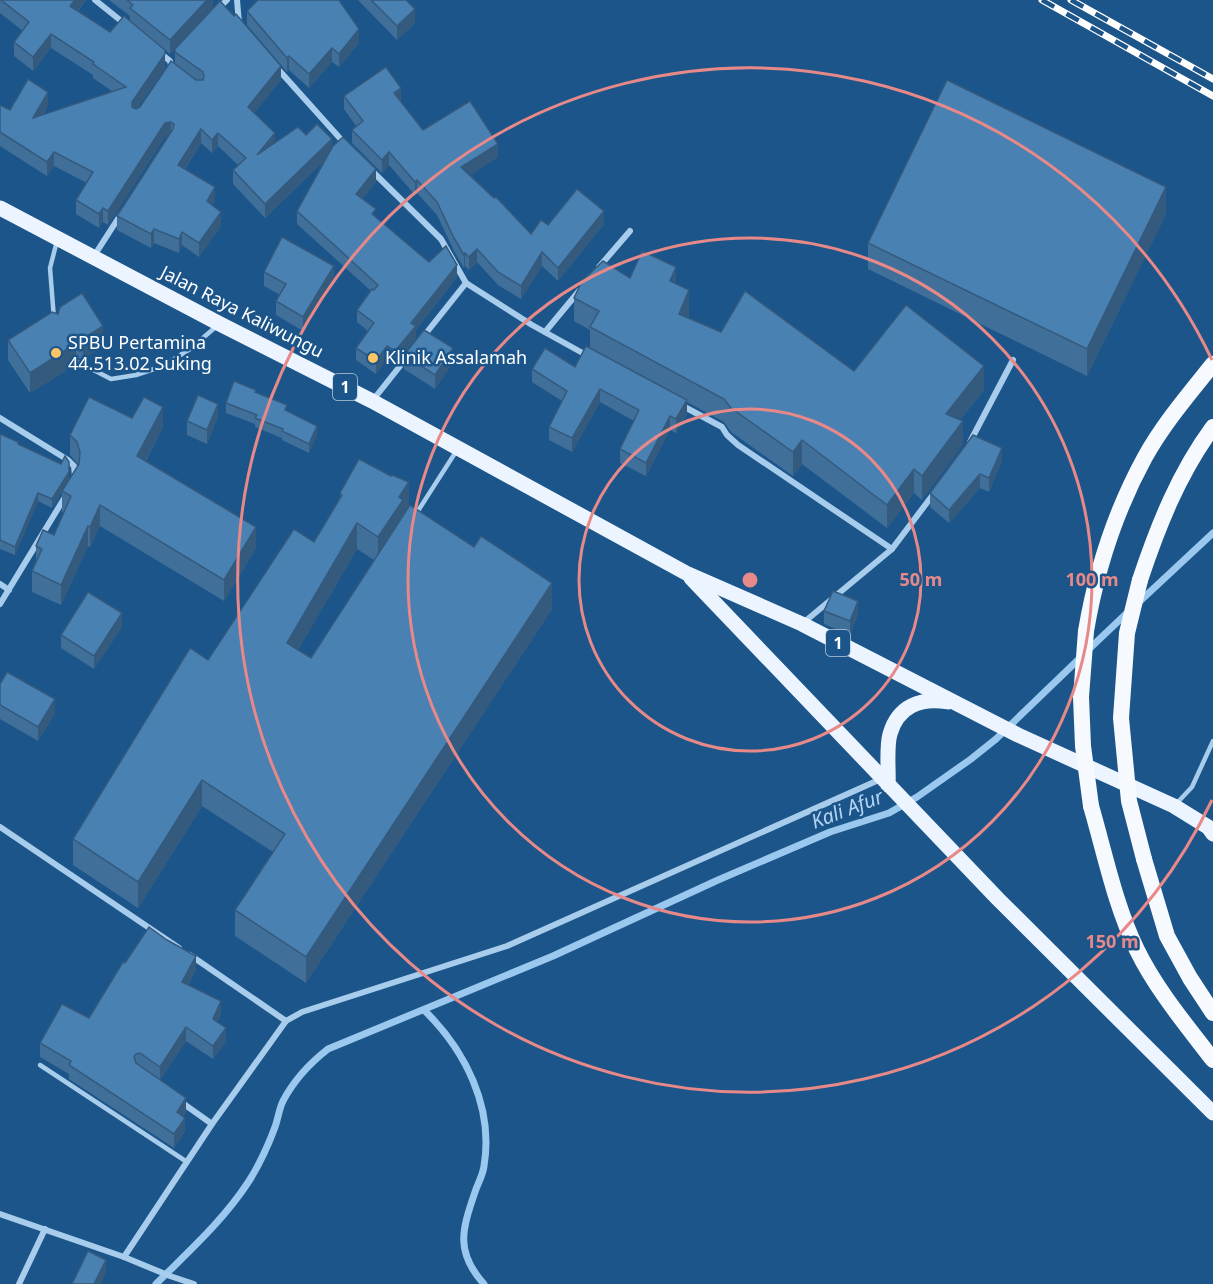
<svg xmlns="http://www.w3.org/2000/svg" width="1213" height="1284" font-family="'Noto Sans',sans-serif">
<rect width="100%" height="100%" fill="#1c5589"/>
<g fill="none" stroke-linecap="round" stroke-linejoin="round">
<g stroke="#9ac8ee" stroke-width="7">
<polyline points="1138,603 1213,533"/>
<polyline points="1088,650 1128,612"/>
<path d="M424 1010C465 1050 494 1107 484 1166 483 1175 478 1183 475 1192 462 1230 455 1252 484 1284"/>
<path d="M156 1284C189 1251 223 1221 249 1181 259 1165 268 1146 275 1127 278 1119 279 1109 283 1101 294 1080 310 1063 328 1049L553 956 718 880 830 832 889 813 917 797 971 759 996 739 1080 658"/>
</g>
<g stroke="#a7ccec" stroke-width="4.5">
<polyline points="54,319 50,268 57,241"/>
<polyline points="78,362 111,379 136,375 163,366 190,349 218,325"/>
<polyline points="416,514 457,450"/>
<polyline points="1176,804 1192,787 1213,741"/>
<polyline points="40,1065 187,1162"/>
</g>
<g stroke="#a7ccec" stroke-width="6">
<polyline points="95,0 125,24"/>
<polyline points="237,0 239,23"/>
<polyline points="217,10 227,0"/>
<polyline points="159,52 170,61 172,69"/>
<polyline points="277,68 346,145"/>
<polyline points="370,169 441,239 466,283 532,325 588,356"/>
<polyline points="94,256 121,214"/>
<polyline points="599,267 630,231"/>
<polyline points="545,332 579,291"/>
<polyline points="423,337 466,283"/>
<polyline points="373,400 408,356"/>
<polyline points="679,404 722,427 727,435 738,445 892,549 803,623"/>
<polyline points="0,418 68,460 74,466 75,477"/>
<polyline points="970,442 1013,360"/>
<polyline points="892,549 935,492"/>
<polyline points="0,584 9,590"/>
<polyline points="0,604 65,497"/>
<polyline points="0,827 179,948"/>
<polyline points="190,955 286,1021"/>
<polyline points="181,1102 212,1124"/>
<polyline points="0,1214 124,1257 170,1276 194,1284"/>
<polyline points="124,1257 212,1124 286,1021 302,1012 507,946 881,779"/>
<polyline points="19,1284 45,1229"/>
</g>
<g stroke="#ecf5ff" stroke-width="15">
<polyline points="0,208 220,324 372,401 686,573 802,624 1018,735 1174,806 1208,827 1213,834"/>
<polyline points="691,578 998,899 1213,1113"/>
<path d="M888 785C889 771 886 748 890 734 898 706 921 697 948 702"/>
</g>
<g stroke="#f6faff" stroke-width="16">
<path d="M1140 580C1158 526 1179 473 1213 427"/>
<path d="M1086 631C1096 572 1116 510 1145 457 1164 423 1189 394 1213 364"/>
<path d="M1091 806C1105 854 1115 905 1137 950 1156 989 1187 1026 1213 1060"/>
<polyline points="1144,859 1167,936 1190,978 1213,1013"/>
</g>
<defs>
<g id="rail">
<polyline points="1042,0 1213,96"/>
<polyline points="1071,0 1213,79"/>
</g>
</defs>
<use href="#rail" stroke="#fff" stroke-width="7"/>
<use href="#rail" stroke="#1c5589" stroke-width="4.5" stroke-dasharray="14" stroke-linecap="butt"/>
<g stroke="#f6faff" stroke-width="16">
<polyline points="1140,580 1127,633 1121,718 1129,801 1144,859"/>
<polyline points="1086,631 1081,697 1083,746 1091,806"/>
</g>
</g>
<g fill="#406f9a" fill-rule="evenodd">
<polygon points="0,0 86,0 78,11 110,32 130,22 130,16 109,0 213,0 213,8 170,54 165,50 165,68 137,108 140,107 175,65 175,49 281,80 254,113 275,143 306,135 332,146 376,182 362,199 376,217 429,262 457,277 416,330 416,338 395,363 387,358 376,374 356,360 356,348 368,331 357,322 357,310 371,291 297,224 297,211 324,161 265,218 233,184 233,170 238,165 218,146 212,153 201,143 185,169 215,200 212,206 221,226 199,257 182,245 179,253 154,243 151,248 117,230 117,216 169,136 165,137 108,225 103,222 99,228 76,214 76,200 87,183 54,166 47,176 0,146 0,105 10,110 48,105 43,115 113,92 93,78 93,75 51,48 33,71 14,56 14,42 23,31 0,13"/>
<polygon points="358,0 406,0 415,23 397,40"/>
<polygon points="247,11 359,43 339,67 332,62 309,88 289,70 287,72 247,25"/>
<polygon points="344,96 400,102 423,130 498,157 470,175 531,234 548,225 604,224 558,281 542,266 521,299 498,285 477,262 469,270 465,266 464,268 454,251 437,215 417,193 415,195 389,165 382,173 352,143 352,130 356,126 344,109"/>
<polygon points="1166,214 1087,376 868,269 868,243"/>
<polygon points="264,272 334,280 303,331 276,315 276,301 280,295 264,286"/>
<polygon points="676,284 689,314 688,318 721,332 854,371 984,390 960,420 963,444 922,500 914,493 887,528 802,464 793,476 731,432 724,422 687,402 687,414 676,433 670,430 646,476 620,463 620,449 634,421 600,402 572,452 549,440 549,427 562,401 532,382 532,369 575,367 590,349 590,330 574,321 574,298"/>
<polygon points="52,312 103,346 83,359 76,358 75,360 75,365 30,393 8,360 8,340"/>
<polygon points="404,355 453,362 435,389 404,369"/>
<polygon points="256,393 287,411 317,435 309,453 282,440 282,438 255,427 255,424 226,413 226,403"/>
<polygon points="218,417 207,444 187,435 187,421"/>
<polygon points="132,418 163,427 146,461 256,548 224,601 100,526 90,547 88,546 61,605 32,592 32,571 36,563 36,546 54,535 64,513 62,512 62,492 52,508 38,501 15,555 0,549 0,434 18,444 61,464 69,462 69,480 78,465 77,463 70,455 70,435"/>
<polygon points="1002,461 989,492 980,488 949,523 930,507 930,493"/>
<path d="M340 493 409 507 552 609 306 983 235 936V910L273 852 202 806 138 908 73 865V839L208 660 314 542 340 499ZM357 549 374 560 311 658 298 650Z"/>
<polygon points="824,611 858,614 850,635 824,624"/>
<polygon points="122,627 94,669 61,648 61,635"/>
<polygon points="0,684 55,713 38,741 0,719"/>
<polygon points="125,963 196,970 188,985 221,1014 217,1022 226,1042 213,1059 186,1041 160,1080 186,1112 183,1117 185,1131 174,1148 69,1079 69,1074 40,1057 40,1043 89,1018"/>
</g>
<g fill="#345a7d">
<polygon points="75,0 86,0 70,20 70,6"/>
<polygon points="207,0 213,0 213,8 170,54 170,40"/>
<polygon points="415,9 415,23 397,40 397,26"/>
<polygon points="359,29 359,43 339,67 339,54"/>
<polygon points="51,34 51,48 33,71 33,57"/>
<polygon points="332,48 332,62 309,88 309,74"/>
<polygon points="165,54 165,68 132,115 132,102"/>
<polygon points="289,56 289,70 287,72 287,58"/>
<polygon points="281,66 281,80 248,121 248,107"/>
<polygon points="401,88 401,102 394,93"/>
<polygon points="48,92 48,105 33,132 33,118"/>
<polygon points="171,122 171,135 165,137 108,225 108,211 165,123"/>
<polygon points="201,129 201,143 178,179 178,165"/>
<polygon points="218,133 218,146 212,153 212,140"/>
<polygon points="275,133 275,147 257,155"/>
<polygon points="332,139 332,153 265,218 265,204"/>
<polygon points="498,144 498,157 461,181 461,167"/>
<polygon points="54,152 54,166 47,176 47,162"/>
<polygon points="389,152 389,165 382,173 382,160"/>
<polygon points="376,169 376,182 356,207 356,194"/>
<polygon points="417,180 417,193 415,195 415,182"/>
<polygon points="215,187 215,200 207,215 207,201"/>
<polygon points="1166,187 1166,214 1087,376 1087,349"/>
<polygon points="103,208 103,222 99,228 99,214"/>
<polygon points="604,211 604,224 558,281 558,268"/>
<polygon points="221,212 221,226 199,257 199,243"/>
<polygon points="154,229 154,243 151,248 151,234"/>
<polygon points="182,232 182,245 179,253 179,239"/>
<polygon points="477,249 477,262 469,270 469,257"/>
<polygon points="542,252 542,266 521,299 521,286"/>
<polygon points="465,253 465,266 464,268 464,255"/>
<polygon points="457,265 457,277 416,330 416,338 395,363 395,351 411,323"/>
<polygon points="334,266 334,280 303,331 303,317"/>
<polygon points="676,267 676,290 670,281"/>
<polygon points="689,290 689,314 679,337 679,314"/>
<polygon points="103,326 103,346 83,359 83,339"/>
<polygon points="76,338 76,358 75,360 75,365 30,393 30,373"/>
<polygon points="387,346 387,358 376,374 376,361"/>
<polygon points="453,348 453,362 435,389 435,375"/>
<polygon points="984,366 984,390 946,437 946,414"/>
<polygon points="600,389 600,402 572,452 572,438"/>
<polygon points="687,400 687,414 676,433 676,419"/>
<polygon points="218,404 218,417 207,444 207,430"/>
<polygon points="163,407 163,427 137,477 137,456"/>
<polygon points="670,416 670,430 646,476 646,463"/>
<polygon points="963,421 963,444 922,500 922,476"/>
<polygon points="317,426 317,435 309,453 309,444"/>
<polygon points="802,440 802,464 793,476 793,452"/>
<polygon points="1002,448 1002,461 989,492 989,478"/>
<polygon points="914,469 914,493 887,528 887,505"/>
<polygon points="69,472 69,480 52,508 52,499"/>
<polygon points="980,474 980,488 949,523 949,510"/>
<polygon points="409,482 409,508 378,563 378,537 399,497"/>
<polygon points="38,493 38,501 15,555 15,547"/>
<polygon points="100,505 100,526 90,547 90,527"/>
<polygon points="357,523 357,549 287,669 287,643"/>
<polygon points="88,526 88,546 61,605 61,585"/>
<polygon points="256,527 256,548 224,601 224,580"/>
<polygon points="552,583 552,609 306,983 306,957"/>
<polygon points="858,601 858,614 850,635 850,621"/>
<polygon points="122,613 122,627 94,669 94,656"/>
<polygon points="55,699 55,713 38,741 38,727"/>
<polygon points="202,780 202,806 138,908 138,882"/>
<polygon points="196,956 196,970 182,995 182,982"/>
<polygon points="221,1001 221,1014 213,1032 213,1019"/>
<polygon points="186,1027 186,1041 160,1080 160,1067"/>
<polygon points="226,1028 226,1042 213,1059 213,1046"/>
<polygon points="186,1098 186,1112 177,1126 177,1112"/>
<polygon points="185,1118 185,1131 174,1148 174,1134"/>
<polygon points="106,1260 106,1273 101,1284 94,1284"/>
</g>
<g fill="#4a81b3" stroke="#345a7d" stroke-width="1.5">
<polygon points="1,0 75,0 70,6 110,32 124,16 165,50 165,54 132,102 132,107 136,109 140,107 171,61 196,80 203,80 204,76 203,72 175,52 175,49 220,1 234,16 236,14 281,66 248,107 275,133 257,155 298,127 306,135 317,124 332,139 265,204 233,170 246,158 218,133 212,140 201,129 178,165 215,187 207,201 221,212 199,243 182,232 179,239 154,229 151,234 117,216 173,129 174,124 171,122 165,123 108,211 103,208 99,214 76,200 93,172 54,152 47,162 0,132 0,105 10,110 28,79 48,92 33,118 126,87 93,64 94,62 51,34 33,57 14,42 29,22"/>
<polygon points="127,0 207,0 170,40 130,8 133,5"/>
<polygon points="258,0 339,0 359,29 339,54 332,48 309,74 289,56 287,58 247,11"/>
<polygon points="371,0 406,0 415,9 397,26"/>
<polygon points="386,67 401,88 394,93 423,130 470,101 498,144 461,167 494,198 496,197 531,234 541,220 548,225 577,189 604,211 558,268 542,252 521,286 498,272 477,249 469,257 465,253 464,255 454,238 437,202 417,180 415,182 389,152 382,160 352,130 363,121 344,96"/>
<polygon points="947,80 1166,187 1087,349 868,243"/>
<polygon points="343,137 376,169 356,194 376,209 372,214 429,262 446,246 457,265 411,323 416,326 395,351 387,346 376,361 356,348 374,323 357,310 372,289 374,290 378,285 297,211 333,146"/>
<polygon points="282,237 334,266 303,317 276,301 286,284 264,272"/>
<polygon points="642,251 676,267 670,281 689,290 679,314 721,332 745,291 854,371 906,305 984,366 946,414 963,421 922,476 914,469 887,505 802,440 793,452 731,408 724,399 590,327 599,311 574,298 582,281 603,261 630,278"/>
<polygon points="82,293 103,326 83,339 76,338 74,340 75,344 30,373 8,340 52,312 58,314 60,307"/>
<polygon points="424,330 453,348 435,375 404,355"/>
<polygon points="586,346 687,400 676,419 670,416 646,463 620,449 639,410 600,389 572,438 549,427 567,391 532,369 545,348 575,367"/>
<polygon points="234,381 256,390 255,392 287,405 285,410 317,426 309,444 282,431 283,429 255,418 257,415 226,403"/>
<polygon points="198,395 218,404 207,430 187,421"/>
<polygon points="89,397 132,418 144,397 163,407 137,456 256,527 224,580 100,505 90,527 88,526 61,585 32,571 42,549 36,546 43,530 54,535 71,496 62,491 79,464 80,452 77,442 70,435"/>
<polygon points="0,434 18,442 18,444 61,464 65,456 69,462 69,472 52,499 38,493 15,547 0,540"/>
<polygon points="973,435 1002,448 989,478 980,474 949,510 930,493"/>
<polygon points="359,459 391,476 392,475 409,482 399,497 403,500 378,537 357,523 287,643 311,658 410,505 474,547 481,536 552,583 306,957 235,910 285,834 202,780 138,882 73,839 190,648 208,660 294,529 314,542 342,495 340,493"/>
<polygon points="833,591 858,601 850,621 824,611"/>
<polygon points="88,592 122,613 94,656 61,635"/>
<polygon points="7,672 55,699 38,727 0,705 0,684"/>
<polygon points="149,927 167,940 196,956 182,982 221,1001 213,1019 226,1028 213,1046 186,1027 160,1067 140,1053 136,1054 134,1057 136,1063 186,1098 177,1112 185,1118 174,1134 69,1065 71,1061 40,1043 62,1004 89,1018 123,962 125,963"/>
<polygon points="88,1251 106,1260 94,1284 72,1284"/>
</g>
<g fill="none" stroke="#e88989" stroke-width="3">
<circle cx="750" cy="580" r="171"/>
<circle cx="750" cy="580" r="342"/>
<path d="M1212 800A512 512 0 1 1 1212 360"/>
</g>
<g fill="#fcc565" stroke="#1c5589" stroke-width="2">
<circle cx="56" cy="353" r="6"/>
<circle cx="373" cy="358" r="6"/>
</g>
<g text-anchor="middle" stroke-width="5" stroke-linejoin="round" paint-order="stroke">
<g fill="#1c5589" stroke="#bbccdc" stroke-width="1.5">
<rect x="333" y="374" width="24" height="26" rx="4.5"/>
<rect x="826" y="630" width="24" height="26" rx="4.5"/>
</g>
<g font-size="16" font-weight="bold" fill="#fff">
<text x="345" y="393">1</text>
<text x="838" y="649">1</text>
</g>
<g font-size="18" fill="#fff" stroke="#1c5589">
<text transform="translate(242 312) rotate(27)" y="6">Jalan Raya Kaliwungu</text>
</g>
<g font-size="18" fill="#fff" stroke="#1c5589" text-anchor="start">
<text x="68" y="349">SPBU Pertamina<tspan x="68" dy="21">44.513.02 Suking</tspan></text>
<text x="385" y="364">Klinik Assalamah</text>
</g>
<g font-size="20" font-style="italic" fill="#b3d5f3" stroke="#1c5589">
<text transform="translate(847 809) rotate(-21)" y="7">Kali Afur</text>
</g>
</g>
<circle cx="750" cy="580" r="9" fill="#e88989" stroke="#1c5589" stroke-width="3"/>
<g font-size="18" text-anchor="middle" font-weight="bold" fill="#e88989" stroke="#1c5589" stroke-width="5" stroke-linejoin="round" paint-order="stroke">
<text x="921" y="586">50 m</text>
<text x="1092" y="586">100 m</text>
<text x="1112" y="948">150 m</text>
</g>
</svg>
